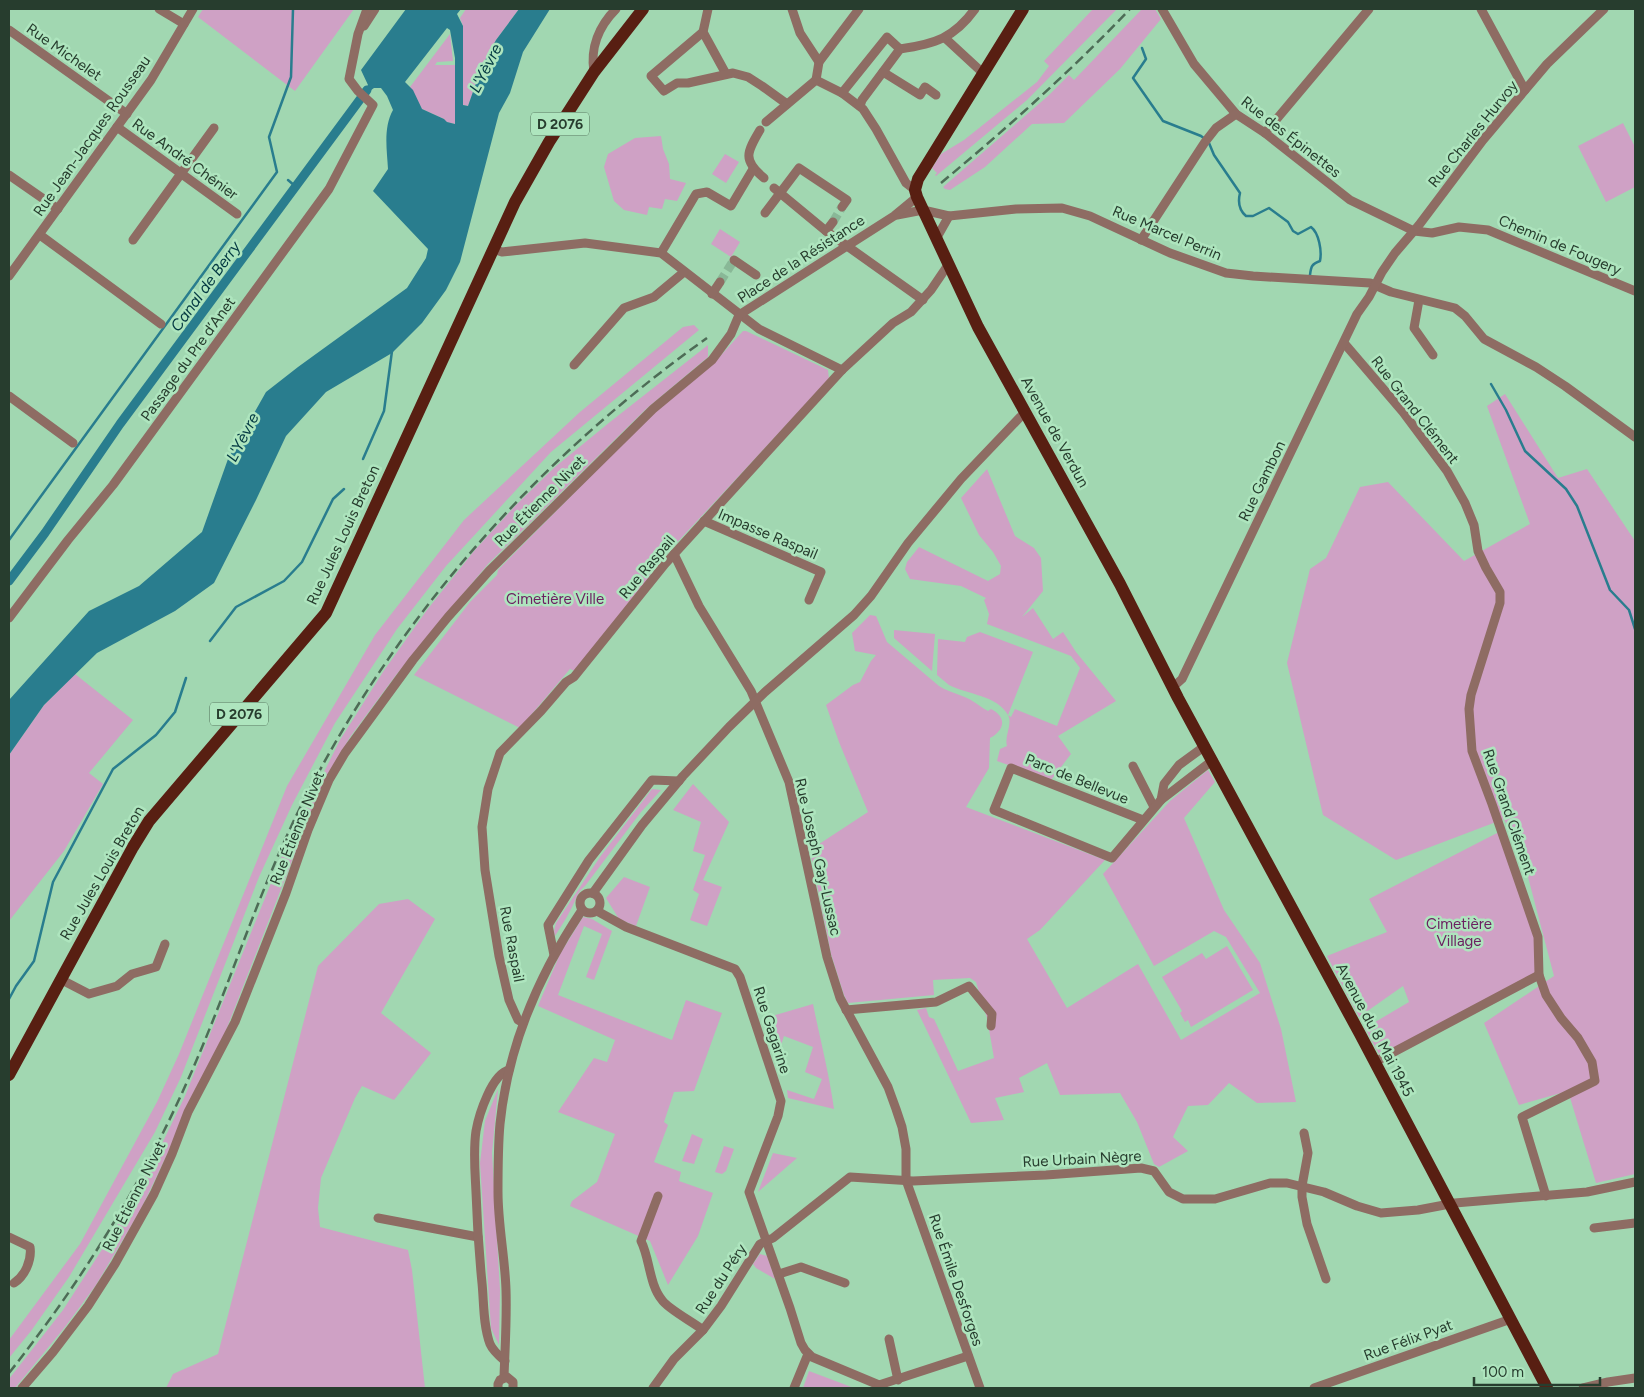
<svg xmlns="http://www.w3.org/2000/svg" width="1644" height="1397" font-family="Figtree,sans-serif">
<rect width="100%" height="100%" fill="#a1d7b1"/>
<g fill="#cfa1c5">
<polygon points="203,9 354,9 295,91 198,17"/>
<polygon points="466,9 519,9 496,40 482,66 468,106 463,105 463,26 460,18"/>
<polygon points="1093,9 1117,9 1027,100 936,176 935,175 937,173 932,168 941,154 964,140 1037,82 1049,66 1044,61"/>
<polygon points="1142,9 1155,9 1161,19 1120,69 1064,123 1032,124 985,167 950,190 945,189 943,187 1048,96 1069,75 1074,80"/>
<polygon points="450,34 453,61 437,62 435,65 456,65 455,124 446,122 444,119 422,109 410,87"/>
<polygon points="1623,123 1635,147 1635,187 1606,202 1578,146"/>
<polygon points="661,136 663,149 669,164 670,179 686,183 677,201 665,199 662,209 649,207 647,215 624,210 614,201 604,167 608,154 635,138"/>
<polygon points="725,154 739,162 726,183 712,174"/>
<polygon points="720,229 740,242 731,257 711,244"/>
<polygon points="694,325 699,330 551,452 446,566 397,629 335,723 292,805 259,877 181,1077 155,1132 69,1277 31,1331 9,1358 9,1340 80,1244 157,1102 179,1054 287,786 375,635 464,520 580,412 683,327"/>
<polygon points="743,331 746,331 828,370 829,379 657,564 638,594 575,671 570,669 520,728 414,675 470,602 497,575 498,570 655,411 713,364"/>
<polygon points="708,345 708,357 646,409 488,564 396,675 350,737 318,794 223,1038 140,1211 96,1285 65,1327 15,1388 9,1388 9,1379 63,1310 114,1231 158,1152 185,1096 282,856 340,740 383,672 427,610 474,551 515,506 555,467 610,422"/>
<polygon points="1505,394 1558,478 1587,469 1635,541 1635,1174 1596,1183 1568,1091 1519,1105 1484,1023 1554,976 1523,858 1504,819 1396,860 1323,815 1287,663 1310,569 1326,558 1360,487 1388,482 1464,561 1530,524 1487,406"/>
<path d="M987 469 1015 536 1034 548 1041 558 1043 591 1022 617 1033 608 1053 639 1063 632 1076 652 1116 701 1058 736 1071 754 1051 780 997 761 1000 749 1007 746C1004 735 1013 725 1008 715 997 695 968 695 949 685 945 682 941 678 937 675L938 639 965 642 967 637 980 632 1033 652 1008 715 1011 717 1015 709 1057 726 1080 668 1071 656 987 624 989 614 984 600 986 598 961 586 910 579 905 569 907 562 919 547 988 581 1000 574 1001 566 993 552 979 535 961 498Z"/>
<path d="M870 615 876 616 887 642 939 686C950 693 964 695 974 702 979 705 982 708 988 711L991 709C1007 717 1005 730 990 738L989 768 966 807 1105 860 1040 930 1027 939 1067 1008 1138 964 1181 1040 1260 993 1226 937 1214 931 1154 966 1103 874 1170 801 1208 770 1215 782 1184 818 1224 910 1260 963 1281 1029 1296 1102 1257 1103 1229 1083 1208 1105 1188 1106 1173 1137 1188 1151 1159 1167 1154 1164 1137 1122 1120 1093 1060 1095 1047 1063 1019 1078 1024 1092 995 1098 1004 1120 971 1123 917 1010 926 1008 929 1017 934 1019 958 1071 994 1058 987 1018 976 982 970 978 933 980 934 995 848 1003 844 995 831 954 810 850 868 812 839 742 826 705 853 685 860 682 871 661 876 655 855 651 852 633Z"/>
<polygon points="894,630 935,634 932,671 894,638"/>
<polygon points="75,674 133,720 89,773 103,784 64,851 9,921 9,755 44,705"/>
<polygon points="693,784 729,822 703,880 722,887 707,926 690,920 699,894 693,890 705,855 693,851 701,822 673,810"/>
<path d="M652 789 661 790 641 812 585 886C576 893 576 901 570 911 566 919 560 928 555 936L554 931 556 923 600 857Z"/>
<polygon points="1499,832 1535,938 1537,968 1534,974 1380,1056 1365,1028 1409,1002 1403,986 1359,1017 1327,956 1387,932 1369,899"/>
<polygon points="624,877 650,887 636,926 619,919 606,898"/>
<polygon points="408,899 435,919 381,1013 431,1053 394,1100 362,1086 355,1098 321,1178 318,1208 320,1227 408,1250 412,1270 425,1388 166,1388 173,1374 218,1354 318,966 379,904"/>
<polygon points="583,917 592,919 612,931 594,980 586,977 602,934 584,926 558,995 672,1040 686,1000 722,1013 694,1091 674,1092 664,1122 668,1125 654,1162 681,1172 679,1181 713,1193 698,1236 668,1285 650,1241 570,1206 572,1201 597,1182 615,1134 558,1112 594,1058 607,1062 615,1040 538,1006 560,954"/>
<polygon points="1227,946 1253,990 1191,1027 1188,1020 1185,1022 1180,1013 1182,1011 1162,977 1202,953 1206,959"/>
<path d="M813 1004C820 1039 829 1073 834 1109L788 1098 787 1090 814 1099 822 1079 805 1072 813 1047 784 1036 776 1061 762 1019Z"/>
<polygon points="498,1089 492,1153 500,1290 499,1345 491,1328 480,1163 485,1121"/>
<polygon points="692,1134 703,1139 694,1164 682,1161"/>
<polygon points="724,1146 734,1149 726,1171 722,1174 715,1172"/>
<polygon points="773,1153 797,1158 758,1192"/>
<polygon points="760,1254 767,1256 775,1279 756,1268 753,1264"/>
<polygon points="809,1371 854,1388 803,1388"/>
</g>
<path fill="#297d8e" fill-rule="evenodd" d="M406 9H461L457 14 463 26V105L468 106 482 66 496 40 519 9H550L523 52 510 93 499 113 460 262 446 290 422 323 392 353 326 392 286 436 256 500 214 583 175 611 97 653 44 705 9 755V700L89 611 139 586 202 532 228 459 266 392 298 367 407 288 426 258 428 249 373 191 388 169C387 150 383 128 393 110L387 96 381 88H374L367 93 364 91 368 85 361 70ZM447 28 450 30 455 58V124L447 122 444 119 422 109 413 90 405 82Z"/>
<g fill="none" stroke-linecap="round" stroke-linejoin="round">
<g stroke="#297d8e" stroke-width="2.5">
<polyline points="1142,48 1146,59 1133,78 1163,121 1201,136 1205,139"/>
<path d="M1209 143 1214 155 1240 193C1238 201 1239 210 1246 216H1253L1269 208 1288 222 1293 231 1298 234 1311 227C1319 233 1322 251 1320 261 1312 264 1311 266 1310 275"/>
<polyline points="288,180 295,186"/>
<polyline points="1491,384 1506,410 1525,451 1566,489 1577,506 1610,590 1629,610 1635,629"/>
<polyline points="363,459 384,411 392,351"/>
<polyline points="9,540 277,172 269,137 291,77 293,9"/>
<polyline points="210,641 236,607 284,581 302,562 333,499 344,489"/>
<polyline points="9,999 16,986 34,961 53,882 113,769 156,735 175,712 186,678"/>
</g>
<polyline stroke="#297d8e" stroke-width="9" points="9,581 45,533 120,424 367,90"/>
<g stroke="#89b897" stroke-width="9" stroke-dasharray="9 4.5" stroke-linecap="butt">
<polyline points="833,222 842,207"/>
<polyline points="720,282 734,260"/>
</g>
<g stroke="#8e6c63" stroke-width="9">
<polyline points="159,9 184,24"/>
<polyline points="708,9 703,32 726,74"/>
<polyline points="792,9 800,33 819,62"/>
<polyline points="1162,9 1194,64 1236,114 1265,133 1350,200 1414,231 1432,233 1459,227 1488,230 1635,291"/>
<polyline points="1481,9 1525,90"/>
<polyline points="364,26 375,9"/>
<polyline points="9,30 127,114"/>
<polyline points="703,32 651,76 664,91 677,83 688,83 733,73 748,77 762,86 787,104"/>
<polyline points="945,38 984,74"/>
<path d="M594 72C590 48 599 26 616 9"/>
<polyline points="883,72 920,95 925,87 936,95"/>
<polyline points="816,80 842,93 863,109 876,129 906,183 915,190"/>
<polyline points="816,80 819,62 859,9"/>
<polyline points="842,93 887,37 900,49"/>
<path d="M860 106 862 100 900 49C935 44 954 38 975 9"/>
<polyline points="766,122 816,80"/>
<polyline points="117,127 237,214"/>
<path d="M760 130C747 152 742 160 764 178"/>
<polyline points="1265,133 1369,9"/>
<polyline points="9,175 58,209"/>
<polyline points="774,188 826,231 923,300"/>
<polyline points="765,213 799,168 847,200 842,207"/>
<polyline points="897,215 923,210 949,216 1016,209 1062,208 1090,216 1170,253 1226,273 1253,276 1370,283 1391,292 1455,308 1465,316 1484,339 1536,367 1565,386 1635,437"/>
<polyline points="826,231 833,222"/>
<polyline points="40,235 161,324"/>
<polyline points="936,239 949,216"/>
<polyline points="133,240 214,128"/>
<polyline points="1141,240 1205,142 1216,128 1236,114"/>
<polyline points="493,249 502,252 585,243 661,253 759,329 842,370"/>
<polyline points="661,253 696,194 707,192 731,206 753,169"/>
<polyline points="734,260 756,275"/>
<polyline points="9,276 151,80 193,9"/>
<polyline points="712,294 720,282"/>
<polyline points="1419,300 1414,328 1433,355"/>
<polyline points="1344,343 1403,412 1447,471 1465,503 1474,525 1478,551 1486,568 1500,592 1500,603 1471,695 1469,709 1472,751 1492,804 1538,937 1539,975 1546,995 1561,1018 1578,1038 1592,1062 1595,1081 1522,1117 1546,1196"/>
<polyline points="574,365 624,308 654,297 684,272"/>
<polyline points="9,396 73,443"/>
<polyline points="704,521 821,572 809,600"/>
<polyline points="674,554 699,606 751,691 789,782 827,957 840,998 888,1087 896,1109 902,1127 906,1149 906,1180 980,1388"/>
<polyline points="9,618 68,540 113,485 329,189 373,105 358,91 349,79 358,34 367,9"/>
<polyline points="1173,687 1182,679 1357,314 1369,297 1382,272 1395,253 1419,225 1483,140 1547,64 1604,9"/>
<polyline points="1133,766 1154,807"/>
<polyline points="1161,800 1164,784 1179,765 1205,746"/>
<polyline points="1143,820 1011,768 994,810 1112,858 1161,800 1213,760"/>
<circle cx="590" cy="903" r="10"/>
<polyline points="593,893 642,825 683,776 729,727 765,692 854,615 871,596 908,543 961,479 1025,412"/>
<polyline points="597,911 626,927 735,969 740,977 781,1101 778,1116 749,1192 790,1308 801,1343 805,1350 812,1357 879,1385"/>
<polyline points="554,955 548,925 589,860 652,780 679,781"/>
<polyline points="60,979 89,994 117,986 132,974 156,967 165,944"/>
<polyline points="846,1010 936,1002 969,986 992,1014 991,1026"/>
<polyline points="523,1023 518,1020 509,1000 499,956 485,870 482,827 488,789 500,753 541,711 566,682 574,677 665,564 842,370 893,323 911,312 931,290 948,265"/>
<polyline points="1375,1062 1539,975"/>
<polyline points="1304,1133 1308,1153 1302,1186 1302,1197 1307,1224 1326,1279"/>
<path d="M658 1196 641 1241C650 1259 649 1284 662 1300 668 1309 693 1322 703 1330"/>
<polyline points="378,1218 478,1237"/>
<polyline points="1594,1228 1635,1223"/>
<path d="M9 1237 30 1247C32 1260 25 1276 14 1283"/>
<polyline points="779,1274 801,1267 845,1283"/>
<polyline points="889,1339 898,1380"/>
<path d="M505 1361C499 1356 493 1351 490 1344 483 1325 484 1303 482 1283 479 1253 477 1222 476 1192 475 1171 473 1151 476 1131 479 1114 492 1074 509 1070"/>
<path d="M504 1377C505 1348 507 1319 506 1290 505 1257 498 1225 498 1192 498 1169 498 1146 500 1124 508 1047 539 974 582 910"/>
<polyline points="879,1385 968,1356"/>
<polyline points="22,1388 53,1352 88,1306 115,1264 154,1194 172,1154 188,1112 235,1022 286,893 308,830 329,780 345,753 413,660 448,617 489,571 653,409 712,360 731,334 739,315 894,216 917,197"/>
<polyline points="498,1388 498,1384 500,1380 507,1377 513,1382 513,1388"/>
<polyline points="653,1388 674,1359 703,1330 721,1306 760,1244 773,1238 850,1177 913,1181 1046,1175 1141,1168 1154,1171 1169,1192 1183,1199 1215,1199 1270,1183 1287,1183 1324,1192 1357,1206 1381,1213 1418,1210 1455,1203 1587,1192 1635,1182"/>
<polyline points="794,1388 808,1354"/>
<polyline points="1314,1388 1511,1319"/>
<polyline points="1583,1388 1608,1382 1635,1378"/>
</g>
<g stroke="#581f12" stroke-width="12">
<polyline points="1023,9 918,179 915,190 917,197 978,327 1120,584 1178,698 1360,1034 1547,1388"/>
<polyline points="9,1075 133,847 149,821 326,613 515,202 549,142 594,72 643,9"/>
</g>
<g stroke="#4d6c56" stroke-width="2.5" stroke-dasharray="10 5" stroke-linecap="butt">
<path d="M941 183C1007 128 1070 72 1130 9"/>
<path d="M9 1373C78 1286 136 1194 182 1093 225 1000 254 902 299 810 394 620 534 461 707 338"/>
</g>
</g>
<g text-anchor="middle" stroke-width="5" stroke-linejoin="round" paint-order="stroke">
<g fill="#aee5be" stroke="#506f59" stroke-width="1">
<rect x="531" y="112.5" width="58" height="23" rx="4"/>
<rect x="210" y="702.5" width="58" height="23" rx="4"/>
</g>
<g font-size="14" font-weight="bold" fill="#273d2e">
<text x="560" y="129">D 2076</text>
<text x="239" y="719">D 2076</text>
</g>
<g font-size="15" fill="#273d2e" stroke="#aee5be">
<text transform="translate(64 52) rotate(35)" y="5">Rue Michelet</text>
<text transform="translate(1473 134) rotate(-51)" y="5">Rue Charles Hurvoy</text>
<text transform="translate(92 136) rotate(-55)" y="5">Rue Jean-Jacques Rousseau</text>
<text transform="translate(1291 137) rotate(38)" y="5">Rue des Épinettes</text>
<text transform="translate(185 159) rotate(36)" y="5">Rue André Chénier</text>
<text transform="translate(1167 233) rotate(23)" y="5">Rue Marcel Perrin</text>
<text transform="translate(1560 245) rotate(23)" y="5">Chemin de Fougery</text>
<text transform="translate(801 259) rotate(-33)" y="5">Place de la Résistance</text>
<text transform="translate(188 359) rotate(-54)" y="5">Passage du Pre d’Anet</text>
<text transform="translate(1415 410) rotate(52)" y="5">Rue Grand Clément</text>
<text transform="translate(1055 432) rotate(61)" y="5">Avenue de Verdun</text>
<text transform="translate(1262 481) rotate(-64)" y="5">Rue Gambon</text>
<text transform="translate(540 501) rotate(-45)" y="5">Rue Étienne Nivet</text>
<text transform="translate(768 534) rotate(23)" y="5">Impasse Raspail</text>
<text transform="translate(343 535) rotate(-65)" y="5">Rue Jules Louis Breton</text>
<text transform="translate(647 567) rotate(-50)" y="5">Rue Raspail</text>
<text transform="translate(1077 779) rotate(22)" y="5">Parc de Bellevue</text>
<text transform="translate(1509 812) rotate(71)" y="5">Rue Grand Clément</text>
<text transform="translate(297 828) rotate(-68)" y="5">Rue Étienne Nivet</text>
<text transform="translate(818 857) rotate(77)" y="5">Rue Joseph Gay-Lussac</text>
<text transform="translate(102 873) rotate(-60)" y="5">Rue Jules Louis Breton</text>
<text transform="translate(512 944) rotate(79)" y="5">Rue Raspail</text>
<text transform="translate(772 1030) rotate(72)" y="5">Rue Gagarine</text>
<text transform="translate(1375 1030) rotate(62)" y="5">Avenue du 8 Mai 1945</text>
<text transform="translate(1082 1159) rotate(-3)" y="5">Rue Urbain Nègre</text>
<text transform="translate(134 1196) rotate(-63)" y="5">Rue Étienne Nivet</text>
<text transform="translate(721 1279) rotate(-57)" y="5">Rue du Péry</text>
<text transform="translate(956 1280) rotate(71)" y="5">Rue Émile Desforges</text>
<text transform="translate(1408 1340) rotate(-20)" y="5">Rue Félix Pyat</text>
</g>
<g font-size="15" fill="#6c2061" stroke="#aee5be">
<text x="555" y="604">Cimetière Ville</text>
<text x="1459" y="929">Cimetière<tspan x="1459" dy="17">Village</tspan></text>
</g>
<g font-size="16" font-style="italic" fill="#043942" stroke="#aee5be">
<text transform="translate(485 68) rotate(-63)" y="6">L'Yèvre</text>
<text transform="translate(205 286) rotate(-54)" y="6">Canal de Berry</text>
<text transform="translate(242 437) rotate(-63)" y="6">L'Yèvre</text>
</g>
</g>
<rect width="1644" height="1397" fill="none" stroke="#273d2e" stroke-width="20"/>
<path d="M1474 1377v8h126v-8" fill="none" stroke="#273d2e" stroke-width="2.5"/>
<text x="1482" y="1377" font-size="15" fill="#273d2e" stroke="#aee5be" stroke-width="4" paint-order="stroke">100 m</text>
</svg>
